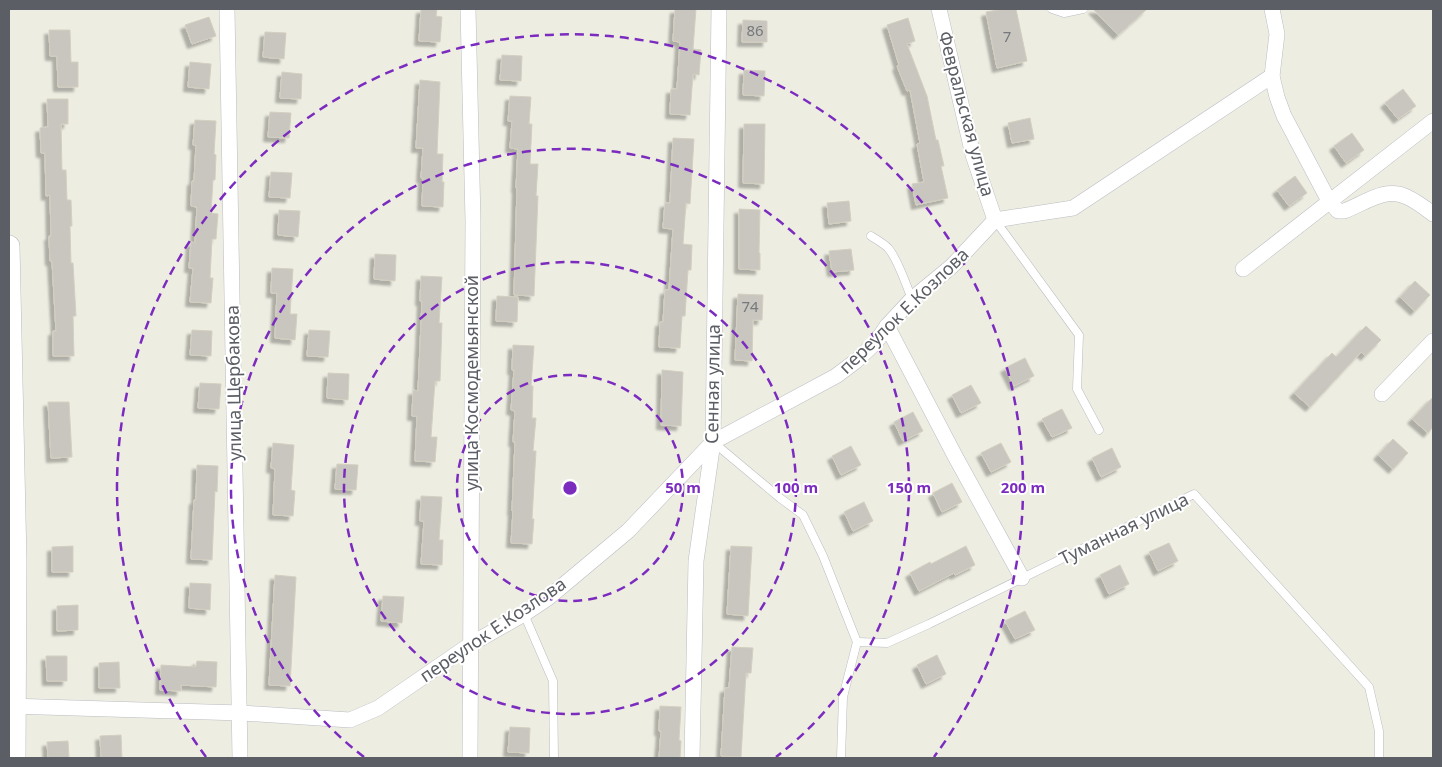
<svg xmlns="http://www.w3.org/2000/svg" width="1442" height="767" font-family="'Noto Sans',sans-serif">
<defs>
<filter id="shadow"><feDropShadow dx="-4.5" dy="4.5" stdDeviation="1" flood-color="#0004"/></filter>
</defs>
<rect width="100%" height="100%" fill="#eeede2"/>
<g fill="#c9c6bf" stroke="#d3cfc0" filter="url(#shadow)">
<polygon points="421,9 437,9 436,16 442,17 440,42 419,41"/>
<polygon points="675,9 696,9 693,49 701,50 699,75 693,74 690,115 670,114 671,89 677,89 680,42 673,41"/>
<polygon points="1003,9 1016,9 1027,61 997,68 986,12"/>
<polygon points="1093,9 1147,9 1118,35"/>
<polygon points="209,17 216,36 192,44 185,25"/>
<polygon points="908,18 915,41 907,44 927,96 936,140 938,140 944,166 941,166 948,198 916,205 912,184 924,182 917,144 920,143 910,90 907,91 897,66 899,65 887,25"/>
<polygon points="743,20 767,21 767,42 742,42"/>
<polygon points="49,30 70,30 71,62 78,62 78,87 58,87 57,56 50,56"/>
<polygon points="265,32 286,33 284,59 263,57"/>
<polygon points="502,55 522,56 521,81 500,80"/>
<polygon points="190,62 211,64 209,89 188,87"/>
<polygon points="744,70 765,71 764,96 743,95"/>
<polygon points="282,72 302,74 301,99 280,98"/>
<polygon points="420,80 440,82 437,154 443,154 442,182 444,182 443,207 422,206 423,178 421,178 423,148 416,148"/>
<polygon points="1403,89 1416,106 1398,119 1385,103"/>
<polygon points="510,96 531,97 529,124 532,124 530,164 538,164 536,196 538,196 534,296 514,295 517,188 516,188 518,149 510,148 512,121 508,121"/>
<polygon points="47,99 68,99 68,124 61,124 62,170 66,170 67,200 71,200 72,226 70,226 71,263 73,263 76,316 73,316 74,356 53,356 53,331 56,331 52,261 50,261 49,236 51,236 50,195 46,196 45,153 41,153 40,128 48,127"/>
<polygon points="270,112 291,113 289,138 268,137"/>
<polygon points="1030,118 1034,139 1012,143 1008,123"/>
<polygon points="195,120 216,121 214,154 216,155 215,180 213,180 211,213 218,214 216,239 212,239 210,278 213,278 211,303 190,302 193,268 189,268 191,242 195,243 197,207 191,206 192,181 194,181 196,145 193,145"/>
<polygon points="744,124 765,124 764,184 743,183"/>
<polygon points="1352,133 1364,150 1346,163 1334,146"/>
<polygon points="673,138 694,139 690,204 686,203 683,244 692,245 691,270 688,270 685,316 682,316 680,348 659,347 660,322 663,322 665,290 669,290 673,229 663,228 665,203 670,203"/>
<polygon points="271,172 292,173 290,198 269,197"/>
<polygon points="1295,176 1307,193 1289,206 1277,190"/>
<polygon points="849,201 851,221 829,224 827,203"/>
<polygon points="739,209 760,210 759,253 760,253 760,270 739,269"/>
<polygon points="279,210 300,211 298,237 278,235"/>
<polygon points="851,249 854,270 832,272 829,251"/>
<polygon points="375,254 396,255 395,281 374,279"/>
<polygon points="272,268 293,269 290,314 297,314 295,340 275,338 277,293 271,293"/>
<polygon points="421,276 442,277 439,323 442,323 440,381 435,381 431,437 437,437 435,462 415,461 417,416 412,416 413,390 418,391 422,301 420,301"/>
<polygon points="1415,281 1430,295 1415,311 1400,297"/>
<polygon points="738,294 763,295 762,320 753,320 752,361 735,360"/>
<polygon points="497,296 518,297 517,322 496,321"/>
<polygon points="1366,326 1381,340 1365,356 1361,352 1310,407 1294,393 1332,353 1336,357"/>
<polygon points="192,330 212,331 211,356 190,355"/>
<polygon points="309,330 330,331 328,357 307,356"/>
<polygon points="513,345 534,346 531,386 533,386 532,418 536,418 533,451 536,451 532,519 534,519 532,544 511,543 513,511 512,511 515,442 513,442 515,411 511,410 514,370 512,370"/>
<polygon points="1025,358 1034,376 1014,386 1005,368"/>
<polygon points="662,370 683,372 681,426 661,425"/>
<polygon points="328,373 349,374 348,400 327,398"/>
<polygon points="200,383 221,384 219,409 198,408"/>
<polygon points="971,385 981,403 961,413 952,395"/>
<polygon points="1433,397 1433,427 1428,433 1412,419"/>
<polygon points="48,402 69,402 72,457 51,458"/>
<polygon points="1062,409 1072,428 1052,437 1042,419"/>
<polygon points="913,412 923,431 903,441 894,422"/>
<polygon points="1393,439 1408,453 1393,469 1378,455"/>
<polygon points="273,443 294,445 291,490 295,491 293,516 273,515 275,469 271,468"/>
<polygon points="1001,443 1011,462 991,472 981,453"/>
<polygon points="851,446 861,465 841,475 832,456"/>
<polygon points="1112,448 1121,467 1101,477 1092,458"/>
<polygon points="337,464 358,465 356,490 335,489"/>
<polygon points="197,465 218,466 217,492 215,491 212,560 191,559 194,500 196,500"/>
<polygon points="952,483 962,502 942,512 933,493"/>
<polygon points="421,496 442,497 439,540 443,540 442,565 421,564 424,521 420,521"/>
<polygon points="864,502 873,521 853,531 844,512"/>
<polygon points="1169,543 1178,561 1158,571 1149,552"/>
<polygon points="73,546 73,572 52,572 52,547"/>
<polygon points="731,546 752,547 748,616 727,614"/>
<polygon points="966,546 975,565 955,575 954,573 919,591 910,573 930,562 931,564"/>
<polygon points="1120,565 1129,584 1109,594 1100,575"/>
<polygon points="275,575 296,577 290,686 269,685"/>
<polygon points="190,583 211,584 210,610 189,608"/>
<polygon points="383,596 404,597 402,623 381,621"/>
<polygon points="78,605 78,630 57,631 57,606"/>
<polygon points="1025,611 1035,630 1015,639 1005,621"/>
<polygon points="732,647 753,648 751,673 746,673 741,757 721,756 725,688 729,688"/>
<polygon points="937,655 946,674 926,684 917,665"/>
<polygon points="46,656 67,656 67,681 47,681"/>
<polygon points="197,661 217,662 216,687 181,685 181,691 160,690 161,665 196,667"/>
<polygon points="119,662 120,688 99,688 99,663"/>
<polygon points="660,706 681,707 679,740 681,741 680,758 659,758 661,731 659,731"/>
<polygon points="510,727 530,728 529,753 508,752"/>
<polygon points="121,735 122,758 101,758 100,736"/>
<polygon points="68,741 69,758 48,758 47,742"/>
</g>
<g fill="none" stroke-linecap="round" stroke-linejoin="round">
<defs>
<g id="service">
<polyline points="1052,9 1064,13 1083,9"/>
<polyline points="995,220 1079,335 1077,389 1099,430"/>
<path d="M871 236C877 240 883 243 888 248 898 259 906 285 912 299"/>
<polyline points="713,442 780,498 803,515 823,556 857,642"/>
<polyline points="524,614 553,681 554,758"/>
<polyline points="841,758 843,697 857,642 887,643 929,624 1194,494 1369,687 1379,731 1379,758"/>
</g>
<g id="minor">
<polyline points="227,9 240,758"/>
<polyline points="468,9 473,221 470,758"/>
<polyline points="939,9 973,155 995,220"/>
<path d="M1272 9 1277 34 1272 76 1277 97 1284 116 1329 201 1338 211H1344C1364 204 1385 186 1407 197 1416 201 1425 208 1433 214"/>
<polyline points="995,220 1073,208 1272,76"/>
<polyline points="1243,269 1433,121"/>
<polyline points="887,326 955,456 1022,578"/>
<polyline points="1382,394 1433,341"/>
<polyline points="9,706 241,713 350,720 378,708 471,644 524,614 548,598 628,531 713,442 836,376 856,361 876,342 887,326 912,299 952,266 995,220"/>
<polyline points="692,758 696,561 713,442 719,9"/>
</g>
<polyline id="secondary" points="9,246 16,561 15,758"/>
</defs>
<use href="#service" stroke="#babcc2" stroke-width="9"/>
<use href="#minor" stroke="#babcc2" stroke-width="16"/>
<use href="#secondary" stroke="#b8bbc1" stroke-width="22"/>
<use href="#service" stroke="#fff" stroke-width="8"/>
<use href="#minor" stroke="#fff" stroke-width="15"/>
<use href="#secondary" stroke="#fff" stroke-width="21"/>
</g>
<g fill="none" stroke="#7b2cbf" stroke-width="2.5" stroke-dasharray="9 6">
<circle cx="570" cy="488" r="113"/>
<circle cx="570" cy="488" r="226"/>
<path d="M364 757A339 339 0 1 1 776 757"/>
<path d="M206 757A453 453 0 1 1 934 757"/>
</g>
<g text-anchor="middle" stroke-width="4" stroke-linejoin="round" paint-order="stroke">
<g font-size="15" fill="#76787b">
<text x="755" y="36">86</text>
<text x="1007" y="42">7</text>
<text x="750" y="312">74</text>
</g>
<g font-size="18" fill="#5b5e64" stroke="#fff">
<text transform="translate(966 114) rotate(75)" y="6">Февральская улица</text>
<text transform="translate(904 311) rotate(-44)" y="6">переулок Е.Козлова</text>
<text transform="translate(234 383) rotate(-91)" y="6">улица Щербакова</text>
<text transform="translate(472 383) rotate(-90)" y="6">улица Космодемьянской</text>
<text transform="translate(713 384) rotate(-89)" y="6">Сенная улица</text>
<text transform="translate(1124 529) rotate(-26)" y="6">Туманная улица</text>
<text transform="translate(493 630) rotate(-34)" y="6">переулок Е.Козлова</text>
</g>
</g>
<circle cx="570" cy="488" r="8" fill="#7b2cbf" stroke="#fff" stroke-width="2.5"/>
<g font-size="15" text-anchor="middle" font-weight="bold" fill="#7b2cbf" stroke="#fff" stroke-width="4" stroke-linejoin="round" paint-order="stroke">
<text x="683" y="493">50 m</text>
<text x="796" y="493">100 m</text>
<text x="909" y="493">150 m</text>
<text x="1023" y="493">200 m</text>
</g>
<rect width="1442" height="767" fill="none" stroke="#5b5e64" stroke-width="20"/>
</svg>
